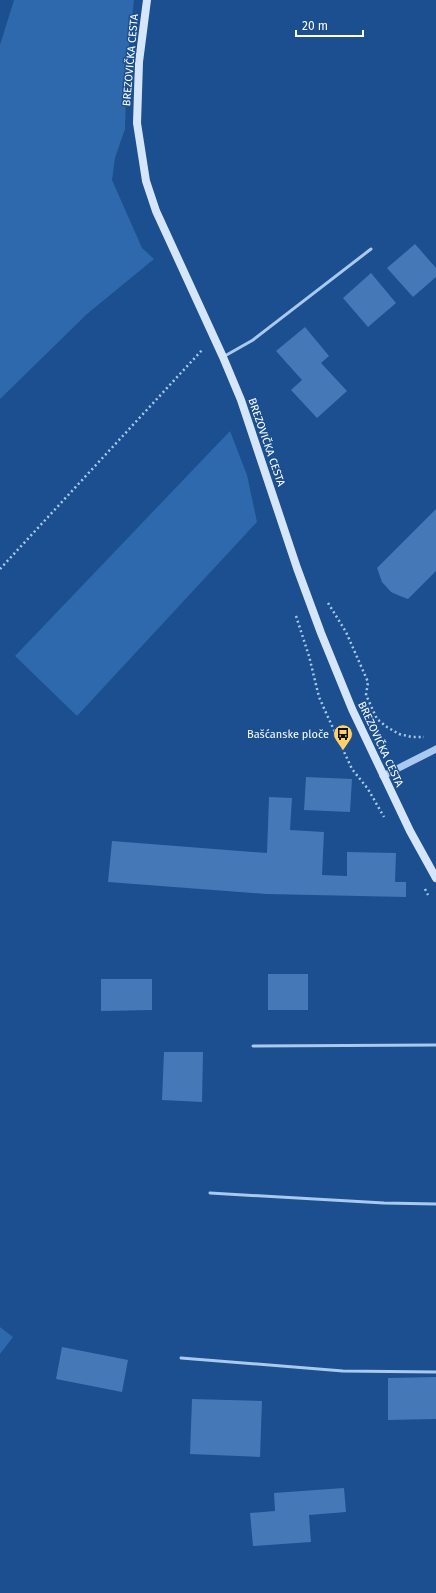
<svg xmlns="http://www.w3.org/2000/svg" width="436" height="1593" font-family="'Fira Sans',sans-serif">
<rect width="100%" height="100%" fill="#1b4f8f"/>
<g fill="#2e69ad">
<polygon points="14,0 134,0 127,64 125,129 115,158 112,180 142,248 154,259 87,314 0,399 0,45"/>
<polygon points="230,431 247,475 257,522 77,716 15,656"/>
<polygon points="0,1327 13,1337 0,1354"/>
</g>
<g fill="#4478b7">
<polygon points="415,244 436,268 436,277 413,297 387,268"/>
<polygon points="371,273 396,303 368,327 343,298"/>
<polygon points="305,327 329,356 321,363 347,391 317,418 291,390 302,380 276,351"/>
<polygon points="436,509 436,571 408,599 400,596 391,592 382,582 377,568"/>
<polygon points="306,777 352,779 350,812 304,810"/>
<polygon points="269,797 292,798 290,830 324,832 322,875 347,876 347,852 396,853 395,882 406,882 406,897 266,894 108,882 112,841 267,853"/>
<rect x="268" y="974" width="40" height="36"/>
<polygon points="101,979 152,979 152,1010 101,1011"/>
<polygon points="164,1052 203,1052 202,1102 162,1100"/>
<polygon points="62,1347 128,1360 122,1392 56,1379"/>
<polygon points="436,1377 436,1419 388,1420 388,1378"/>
<polygon points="192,1399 262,1401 260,1457 190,1454"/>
<polygon points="344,1488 346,1512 309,1515 311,1542 253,1546 250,1513 275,1511 274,1493"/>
</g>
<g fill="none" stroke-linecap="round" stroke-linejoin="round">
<g stroke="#a9c9ee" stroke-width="2.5" stroke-dasharray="2 3" stroke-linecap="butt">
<polyline points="0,569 203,349"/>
<polyline points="328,603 346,632 368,682 366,695 377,719 387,727 399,734 412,737 424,737"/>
<polyline points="296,616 309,656 319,697 327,715 352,769 368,789 384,817"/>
<polyline points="425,889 428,895"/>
</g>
<g stroke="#a9c9ee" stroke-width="3">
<polyline points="223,357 253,340 371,249"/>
<polyline points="253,1046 436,1045"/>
<polyline points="210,1193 384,1203 436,1204"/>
<polyline points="181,1358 343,1371 436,1372"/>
</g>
<polyline stroke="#a9c9ee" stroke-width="7" points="383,776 436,749"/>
<polyline stroke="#d6e6fa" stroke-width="8" points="147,0 139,62 137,123 146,181 156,211 223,357 241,400 297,568 321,633 352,709 410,831 436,878"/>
</g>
<defs>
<symbol id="bus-pin" viewBox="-11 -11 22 30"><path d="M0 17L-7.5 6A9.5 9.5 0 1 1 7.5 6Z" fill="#ffd166" stroke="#1b4f8f"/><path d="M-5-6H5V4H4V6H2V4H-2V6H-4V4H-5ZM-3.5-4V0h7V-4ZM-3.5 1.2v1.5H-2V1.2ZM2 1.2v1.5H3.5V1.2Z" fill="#111"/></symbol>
</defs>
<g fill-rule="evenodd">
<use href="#bus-pin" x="332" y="723" width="22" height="30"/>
</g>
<g text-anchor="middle" stroke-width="3" stroke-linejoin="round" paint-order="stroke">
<g font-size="11" fill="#fff" stroke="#1b4f8f">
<text transform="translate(130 60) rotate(-85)" y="4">BREZOVIČKA CESTA</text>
<text transform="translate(267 442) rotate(71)" y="4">BREZOVIČKA CESTA</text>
<text transform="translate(381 744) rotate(65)" y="4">BREZOVIČKA CESTA</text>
</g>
<g font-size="11" fill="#fff" stroke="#1b4f8f" text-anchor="end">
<text x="329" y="738">Bašćanske ploče</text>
</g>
</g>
<path d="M296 30v6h67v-6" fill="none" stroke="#ffffff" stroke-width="2"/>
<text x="302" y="30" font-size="12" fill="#ffffff" stroke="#1b4f8f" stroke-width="3" paint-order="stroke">20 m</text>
</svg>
